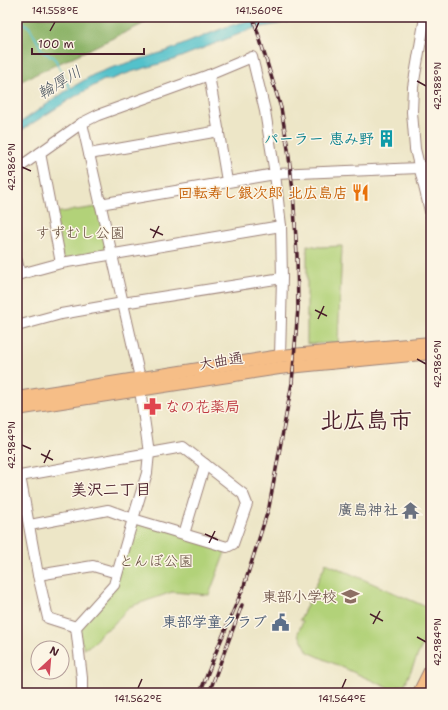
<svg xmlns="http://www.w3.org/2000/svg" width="448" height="710" font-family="'Shantell Sans','Klee One',sans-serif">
<rect width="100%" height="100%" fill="#fcf5e5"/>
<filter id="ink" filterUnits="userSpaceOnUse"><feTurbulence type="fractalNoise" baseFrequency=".025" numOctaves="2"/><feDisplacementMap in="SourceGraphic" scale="8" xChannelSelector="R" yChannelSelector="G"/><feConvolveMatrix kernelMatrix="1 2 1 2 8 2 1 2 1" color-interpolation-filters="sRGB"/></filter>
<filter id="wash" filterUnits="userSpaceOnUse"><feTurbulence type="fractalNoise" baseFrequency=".012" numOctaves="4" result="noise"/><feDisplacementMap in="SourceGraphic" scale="16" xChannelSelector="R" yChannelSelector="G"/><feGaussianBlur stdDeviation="0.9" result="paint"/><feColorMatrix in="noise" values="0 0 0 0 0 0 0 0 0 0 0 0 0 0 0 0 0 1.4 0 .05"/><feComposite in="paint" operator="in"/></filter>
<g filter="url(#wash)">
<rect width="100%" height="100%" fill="#ede6c7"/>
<g fill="#b2d279" stroke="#7e7852">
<polygon points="97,207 108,252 63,260 54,213"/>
<polygon points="307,245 320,247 342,246 338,343 307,344"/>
<polygon points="133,519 227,547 209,595 172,592 129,607 111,627 101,633 94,643 84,649 76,627 114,585"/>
<polygon points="326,563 431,609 431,625 405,684 391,689 308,652 298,633 303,621 300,620"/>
</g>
<polygon fill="#8db469" stroke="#6c6a4a" points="17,17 152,17 141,25 17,83"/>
<polygon fill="#53c1cb" stroke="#4e707b" points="261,17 304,17 288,22 252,29 173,60 131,72 109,80 104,80 74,97 17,133 17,125 66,91 93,75 108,69 167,51 226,27"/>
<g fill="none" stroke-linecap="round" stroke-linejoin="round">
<polyline stroke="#53c1cb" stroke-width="2" points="17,17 30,28 43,52 54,57 71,90"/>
</g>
</g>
<g filter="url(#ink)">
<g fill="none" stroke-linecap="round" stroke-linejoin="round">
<defs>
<g id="minor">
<polyline points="425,17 413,87 412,112 415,149 431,215"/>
<polyline points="209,75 227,181"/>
<polyline points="40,153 61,263"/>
<polyline points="89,154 219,131"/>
<polyline points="17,169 82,123 98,115 209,75 252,57 265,111 275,174 281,226 282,278 280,356"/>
<polyline points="100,204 275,174 419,168 431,166"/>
<polyline points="17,261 20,274"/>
<polyline points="17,275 61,263 281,226"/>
<polyline points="17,326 61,314 123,303 282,278"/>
<polyline points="30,525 108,510 133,519 227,547 233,544 247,504 243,494 183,447 20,476 38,575 48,618 76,627"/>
<polyline points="184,534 205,464"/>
<polyline points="38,575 93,566 117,573"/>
<polyline points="82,693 82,678 76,627 114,585 133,519 147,473 149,453 140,390 140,378 82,123"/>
</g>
<g id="major">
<polyline points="17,398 280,356 431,343"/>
<polyline points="17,409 279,368 431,353"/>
<polyline points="419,693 431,669"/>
</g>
</defs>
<use href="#minor" stroke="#9c8279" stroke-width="12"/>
<use href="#major" stroke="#9c8279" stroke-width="14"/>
<use href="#minor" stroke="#fff" stroke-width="10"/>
<use href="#major" stroke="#f6be87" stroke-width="12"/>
<defs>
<g id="rail">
<polyline points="200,693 218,647 244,586 269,507 292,383 298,308 297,255 293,191 288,149 281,108 253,17"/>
<polyline points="209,693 242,605"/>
</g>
</defs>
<use href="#rail" stroke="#4a1f2b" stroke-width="3.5"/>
<use href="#rail" stroke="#fcf5e5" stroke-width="2" stroke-dasharray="6" stroke-linecap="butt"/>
</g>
</g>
<path fill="none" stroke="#4a1f2b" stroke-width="1.5" d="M50 31 55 22M255 31 259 22M417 81 426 86M22 167 31 171M150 229 163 235M153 238 159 226M315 310 327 316M318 319 324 306M417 359 426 364M22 445 31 449M41 454 53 460M44 463 50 450M205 534 218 540M209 543 215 531M370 614 383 621M373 624 380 611M417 637 426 642M138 688 142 679M342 688 346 679"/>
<defs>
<symbol id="building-bare" viewBox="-9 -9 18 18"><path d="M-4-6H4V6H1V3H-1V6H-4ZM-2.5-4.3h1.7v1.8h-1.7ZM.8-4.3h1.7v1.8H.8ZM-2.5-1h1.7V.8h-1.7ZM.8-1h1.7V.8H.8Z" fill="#0f9aa8" stroke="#fcf5e5" stroke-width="2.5" paint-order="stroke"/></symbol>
<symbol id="restaurant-bare" viewBox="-9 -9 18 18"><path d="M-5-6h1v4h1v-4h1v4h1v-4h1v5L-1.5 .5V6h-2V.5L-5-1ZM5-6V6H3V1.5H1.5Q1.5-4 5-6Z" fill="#e8710a" stroke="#fcf5e5" stroke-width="2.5" paint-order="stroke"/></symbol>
<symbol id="pharmacy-bare" viewBox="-9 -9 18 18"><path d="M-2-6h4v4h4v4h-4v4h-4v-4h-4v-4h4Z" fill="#e0444e" stroke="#fcf5e5" stroke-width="2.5" paint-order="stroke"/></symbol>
<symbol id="temple-bare" viewBox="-9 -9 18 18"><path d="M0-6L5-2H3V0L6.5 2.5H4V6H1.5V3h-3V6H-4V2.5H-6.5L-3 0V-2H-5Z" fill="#6b7280" stroke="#fcf5e5" stroke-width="2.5" paint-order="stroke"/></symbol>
<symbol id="school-bare" viewBox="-9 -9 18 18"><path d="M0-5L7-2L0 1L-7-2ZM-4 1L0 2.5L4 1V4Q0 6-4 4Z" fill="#8d6e63" stroke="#fcf5e5" stroke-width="2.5" paint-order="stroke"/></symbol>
<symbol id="civic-bare" viewBox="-9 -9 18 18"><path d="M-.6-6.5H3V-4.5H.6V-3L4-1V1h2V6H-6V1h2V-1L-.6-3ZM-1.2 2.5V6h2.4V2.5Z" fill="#5c6f8a" stroke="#fcf5e5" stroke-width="2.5" paint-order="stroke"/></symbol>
</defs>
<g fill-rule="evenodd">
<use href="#building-bare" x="374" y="126" width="25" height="25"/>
<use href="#restaurant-bare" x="348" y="180" width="25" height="25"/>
<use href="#pharmacy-bare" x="140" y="394" width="25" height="25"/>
<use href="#temple-bare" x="398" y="498" width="25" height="25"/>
<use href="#school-bare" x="338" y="584" width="25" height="25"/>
<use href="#civic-bare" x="268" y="610" width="25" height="25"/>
</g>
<g text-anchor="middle" stroke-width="3" stroke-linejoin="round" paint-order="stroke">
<g font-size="15" font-weight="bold" fill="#0d838f" stroke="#fcf5e5" text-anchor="end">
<text x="374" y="144">パーラー 恵み野</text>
</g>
<g font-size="15" font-weight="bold" fill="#c56008" stroke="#fcf5e5" text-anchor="end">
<text x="348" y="198">回転寿し銀次郎 北広島店</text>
</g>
<g font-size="15" fill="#644c3e" stroke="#fcf5e5">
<text x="80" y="238">すずむし公園</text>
<text x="156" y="566">とんぼ公園</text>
</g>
<g font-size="15" fill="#4a1f2b" stroke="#fcf5e5">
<text transform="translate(221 361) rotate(-9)" y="5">大曲通</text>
</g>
<g font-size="15" font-weight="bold" fill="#be3a42" stroke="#fcf5e5" text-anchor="start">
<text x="165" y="412">なの花薬局</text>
</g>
<g font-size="15" font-weight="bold" fill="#5b616d" stroke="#fcf5e5" text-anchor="end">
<text x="398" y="515">廣島神社</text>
</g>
<g font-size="15" font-weight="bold" fill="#785e54" stroke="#fcf5e5" text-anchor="end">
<text x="337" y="602">東部小学校</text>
</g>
<g font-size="15" font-weight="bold" fill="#4e5e75" stroke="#fcf5e5" text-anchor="end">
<text x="267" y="627">東部学童クラブ</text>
</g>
<g font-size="16" font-style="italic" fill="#4d5863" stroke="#fcf5e5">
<text transform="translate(59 82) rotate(-31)" y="6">輪厚川</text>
</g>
<g font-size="16" font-weight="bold" fill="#4a1f2b" stroke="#fcf5e5">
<text x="111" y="495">美沢二丁目</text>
</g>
<g font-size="23" font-weight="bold" fill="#4a1f2b" stroke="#fcf5e5">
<text x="366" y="428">北広島市</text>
</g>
</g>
<rect width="448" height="710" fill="none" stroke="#fcf5e5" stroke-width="44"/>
<g transform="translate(50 660) rotate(26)"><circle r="19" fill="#fcf5e5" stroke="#b59f9b"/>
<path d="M0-3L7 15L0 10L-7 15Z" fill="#d1495b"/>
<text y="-6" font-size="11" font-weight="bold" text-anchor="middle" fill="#4a1f2b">N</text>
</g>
<path d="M32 48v6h112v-6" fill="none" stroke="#4a1f2b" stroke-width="2"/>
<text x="38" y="48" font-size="12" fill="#4a1f2b" stroke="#fcf5e5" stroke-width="3" paint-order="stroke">100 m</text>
<rect x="22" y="22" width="404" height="666" fill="none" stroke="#4a1f2b" stroke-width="1.5"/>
<g font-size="10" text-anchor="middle" fill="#4a1f2b">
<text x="55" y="14">141.558°E</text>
<text x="259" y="14">141.560°E</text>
<text transform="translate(437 86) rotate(-90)" y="4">42.988°N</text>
<text transform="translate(11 167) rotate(-90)" y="4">42.986°N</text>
<text transform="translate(437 364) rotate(-90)" y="4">42.986°N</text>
<text transform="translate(11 445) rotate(-90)" y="4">42.984°N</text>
<text transform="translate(437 642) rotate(-90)" y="4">42.984°N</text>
<text x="138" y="702">141.562°E</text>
<text x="342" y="702">141.564°E</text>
</g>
</svg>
